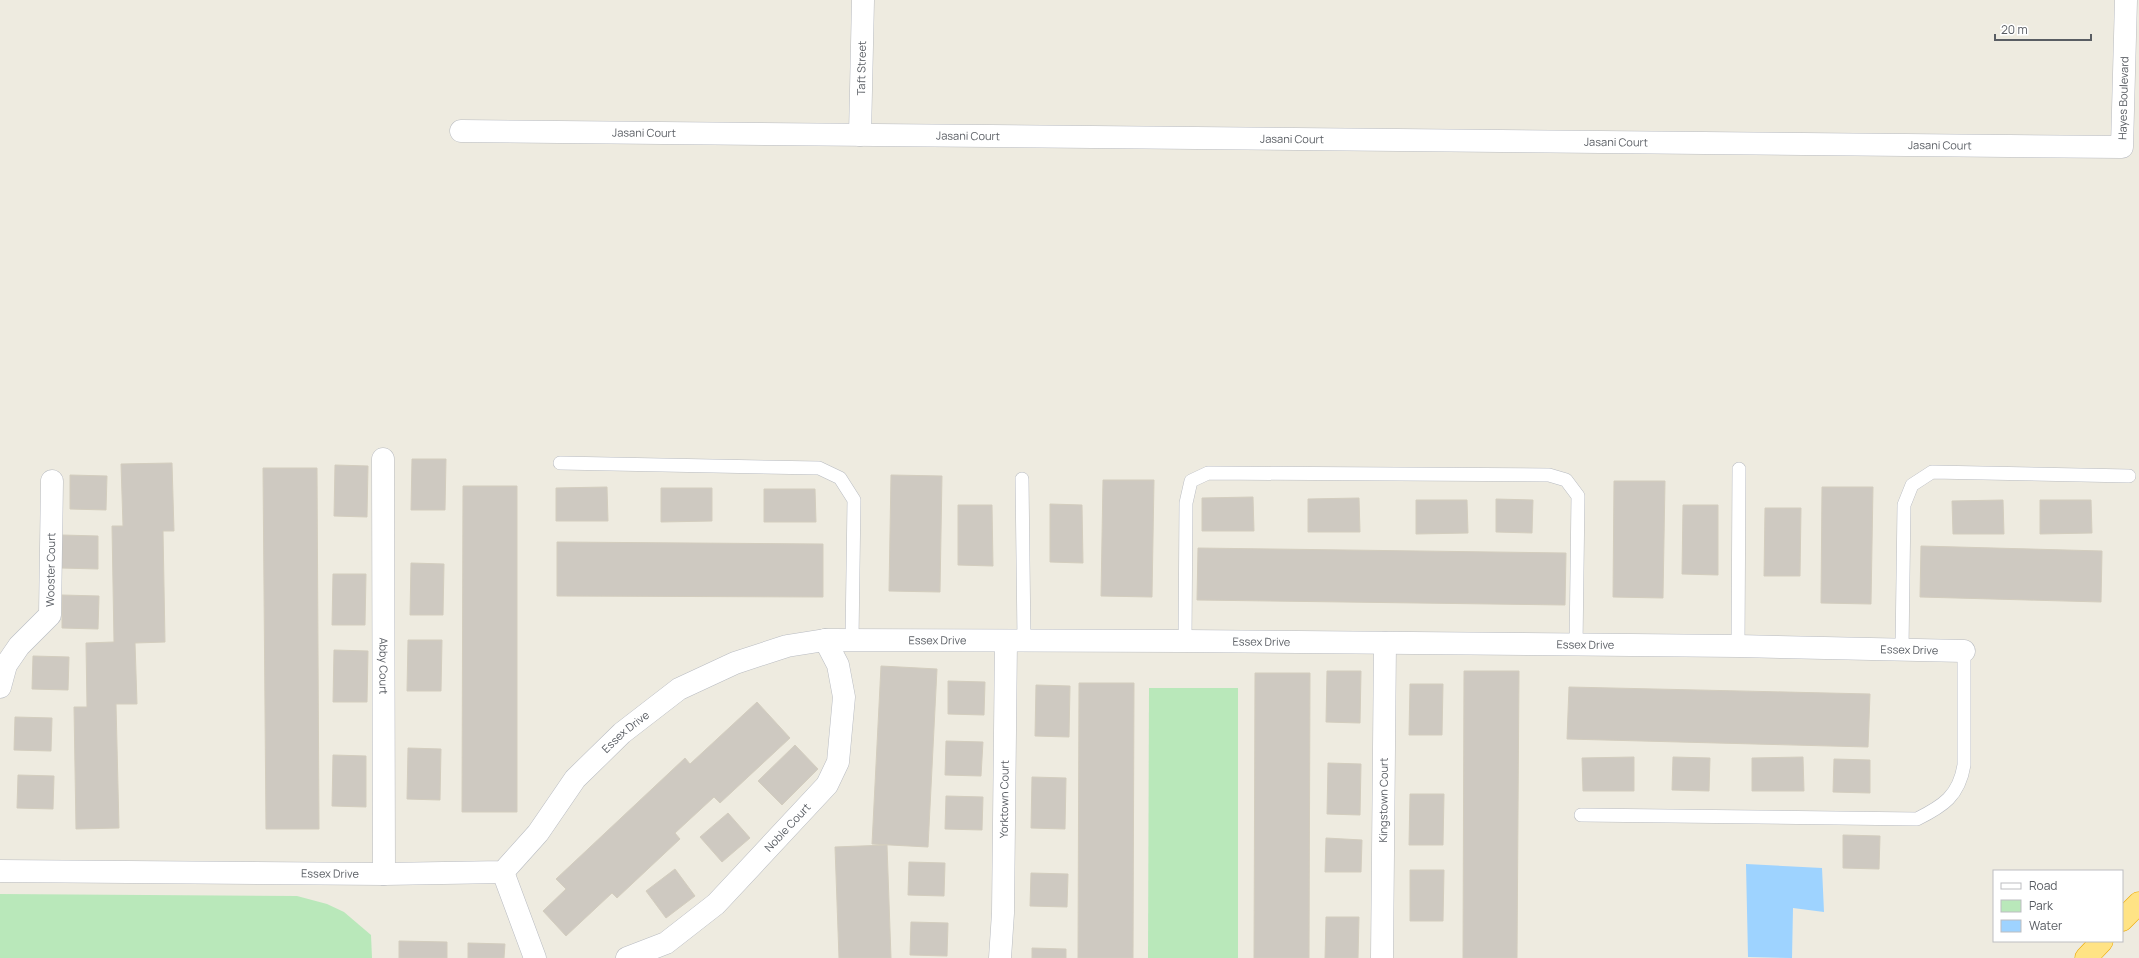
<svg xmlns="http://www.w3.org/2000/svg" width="2139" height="958" font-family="Manrope,sans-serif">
<rect width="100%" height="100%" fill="#eeebe0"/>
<g fill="#b9e8ba">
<polygon points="1149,688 1238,688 1238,958 1148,958"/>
<polygon points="0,894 297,896 327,904 344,912 371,935 372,958 0,958"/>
</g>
<polygon fill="#9ed3ff" points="1746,864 1822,868 1824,912 1793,908 1792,958 1748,957"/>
<g fill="#cec9c1" stroke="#d3cdbe">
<polygon points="412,459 446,459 445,510 411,510"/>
<polygon points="172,463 174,531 163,531 165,642 135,643 137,704 116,704 119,828 76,829 74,707 87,707 86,643 114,642 112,526 123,526 121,464"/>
<polygon points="335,465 368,466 367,517 334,516"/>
<polygon points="263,468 317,468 319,829 266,829"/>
<polygon points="70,475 107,476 106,510 70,509"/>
<polygon points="891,475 942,476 940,592 889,591"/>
<polygon points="1103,480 1154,480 1152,597 1101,596"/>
<polygon points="1614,481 1665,481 1663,598 1613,597"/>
<polygon points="463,486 517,486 517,812 462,812"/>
<polygon points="607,487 608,521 556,521 556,488"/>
<polygon points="1822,487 1873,487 1871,604 1821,603"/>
<polygon points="661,488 712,488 712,521 661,522"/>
<polygon points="764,489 815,489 816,522 764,522"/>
<polygon points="1253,497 1254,531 1202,531 1202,498"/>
<polygon points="1359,498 1360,532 1308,532 1308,499"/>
<polygon points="1496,499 1533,500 1532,533 1496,532"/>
<polygon points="1416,500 1467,500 1468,533 1416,534"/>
<polygon points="2003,500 2004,534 1953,534 1952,501"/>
<polygon points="2040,500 2091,500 2092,533 2040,534"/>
<polygon points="1050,504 1082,505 1083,563 1050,562"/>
<polygon points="958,505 992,505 993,566 958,565"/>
<polygon points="1683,505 1718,505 1718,575 1682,574"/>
<polygon points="1765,508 1801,508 1800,576 1764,576"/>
<polygon points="62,535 98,536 98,569 61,568"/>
<polygon points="557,542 823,544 823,597 557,596"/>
<polygon points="1921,546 2102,551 2101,602 1920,597"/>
<polygon points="1198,548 1566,553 1565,605 1197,600"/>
<polygon points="411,563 444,564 443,615 410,615"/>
<polygon points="333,574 366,574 365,625 332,625"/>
<polygon points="62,595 99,596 98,629 62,628"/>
<polygon points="408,640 442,640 441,691 407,691"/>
<polygon points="334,650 368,651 367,702 333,702"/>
<polygon points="33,656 69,657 68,690 32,689"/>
<polygon points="881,666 937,669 928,847 872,844"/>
<polygon points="1327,671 1361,671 1360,723 1326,722"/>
<polygon points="1464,671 1519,671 1517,958 1463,958"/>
<polygon points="1255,673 1310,673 1309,958 1254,958"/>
<polygon points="948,681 985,682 984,715 948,714"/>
<polygon points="1079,683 1134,683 1133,958 1078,958"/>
<polygon points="1410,684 1443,684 1442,735 1409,735"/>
<polygon points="1036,685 1070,686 1069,737 1035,736"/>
<polygon points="1569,687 1870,694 1868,747 1567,739"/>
<polygon points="757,702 790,738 720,803 714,797 675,833 680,839 617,898 612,893 566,936 543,911 566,889 556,879 685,758 690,764"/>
<polygon points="15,717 52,718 51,751 14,750"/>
<polygon points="946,741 983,742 981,776 945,775"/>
<polygon points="795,745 818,769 782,805 758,781"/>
<polygon points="408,748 441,749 440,800 407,799"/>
<polygon points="333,755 366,756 366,807 332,806"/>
<polygon points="1634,757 1634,791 1583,791 1582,758"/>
<polygon points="1673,757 1710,758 1709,791 1672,790"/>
<polygon points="1803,757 1804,791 1752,791 1752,758"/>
<polygon points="1834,759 1870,760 1870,793 1833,792"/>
<polygon points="1328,763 1361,764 1360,815 1327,814"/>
<polygon points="18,775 54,776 53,809 17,808"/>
<polygon points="1032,777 1066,778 1065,829 1031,828"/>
<polygon points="1410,794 1444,794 1443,845 1409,845"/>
<polygon points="946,796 983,797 982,830 945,829"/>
<polygon points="728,813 750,838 722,862 700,837"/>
<polygon points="1843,835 1880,836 1879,869 1843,868"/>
<polygon points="1326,838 1362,840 1361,872 1325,872"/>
<polygon points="887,845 891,958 839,958 835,847"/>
<polygon points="909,862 945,863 944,896 908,895"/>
<polygon points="675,869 695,896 666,918 646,891"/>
<polygon points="1410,870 1444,870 1443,921 1410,921"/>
<polygon points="1031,873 1068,874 1067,907 1030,906"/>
<polygon points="1326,917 1359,917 1358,958 1325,958"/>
<polygon points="911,922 948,923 947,956 910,955"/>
<polygon points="399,941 447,942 447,958 399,958"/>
<polygon points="468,943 505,944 504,958 468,958"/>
<polygon points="1032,948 1066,949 1066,958 1032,958"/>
</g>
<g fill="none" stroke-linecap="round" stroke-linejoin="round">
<defs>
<g id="lane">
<polyline points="560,463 819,468 840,478 854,500 852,639"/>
<polyline points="1022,479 1024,640"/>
<polyline points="1185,641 1186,503 1191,481 1208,473 1549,475 1566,480 1578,496 1576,646"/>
<polyline points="1738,646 1739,469"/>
<polyline points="1902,649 1904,505 1912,485 1932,472 2129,476"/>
<path d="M1581 815 1917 819C1943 806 1959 796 1964 765V651"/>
</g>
<g id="street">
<path id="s1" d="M461 131 2122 147 2126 0"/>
<path id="s2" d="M860 135 863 0"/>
<path id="s3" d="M383 459 384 874"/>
<path id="s4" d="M0 687 6 665 19 646 50 615 52 481"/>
<path id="s5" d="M0 871 384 874 503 872 538 833 575 779 622 733 679 689 735 663 787 646 825 640 1185 641 1738 646 1964 651"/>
<polyline points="503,872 535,958"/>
<path id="s6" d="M627 958 666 943 716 904 827 785 838 762 844 697 838 665 825 640"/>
<path id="s7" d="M1000 958 1003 913 1006 641"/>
<path id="s8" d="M1382 958 1385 643"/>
</g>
<g id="highway">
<polyline points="2122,920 2139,903"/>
<polyline points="2086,958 2102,941"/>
</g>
</defs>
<use href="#lane" stroke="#b8bbc1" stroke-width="14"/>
<use href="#street" stroke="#b8bbc1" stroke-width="23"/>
<use href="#highway" stroke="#eda800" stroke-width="23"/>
<use href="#lane" stroke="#fff" stroke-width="13"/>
<use href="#street" stroke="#fff" stroke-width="22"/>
<use href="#highway" stroke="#ffe385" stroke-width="22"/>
</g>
<g text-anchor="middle" stroke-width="3.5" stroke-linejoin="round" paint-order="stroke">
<g font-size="11" fill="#595d63" stroke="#fff">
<text dy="4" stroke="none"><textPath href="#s2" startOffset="67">Taft Street</textPath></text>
<text dy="4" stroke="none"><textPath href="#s1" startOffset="1710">Hayes Boulevard</textPath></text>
<text dy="4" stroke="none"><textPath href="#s1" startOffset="183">Jasani Court</textPath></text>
<text dy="4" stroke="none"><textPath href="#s1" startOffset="507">Jasani Court</textPath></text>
<text dy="4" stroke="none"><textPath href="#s1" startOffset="831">Jasani Court</textPath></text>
<text dy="4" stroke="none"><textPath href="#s1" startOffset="1155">Jasani Court</textPath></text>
<text dy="4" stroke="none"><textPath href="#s1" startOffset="1479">Jasani Court</textPath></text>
<text dy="4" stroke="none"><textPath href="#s4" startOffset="135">Wooster Court</textPath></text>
<text dy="4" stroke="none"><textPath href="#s5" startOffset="1026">Essex Drive</textPath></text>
<text dy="4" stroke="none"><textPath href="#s5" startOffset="1350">Essex Drive</textPath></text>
<text dy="4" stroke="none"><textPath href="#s5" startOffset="1674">Essex Drive</textPath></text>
<text dy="4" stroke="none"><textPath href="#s5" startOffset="1998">Essex Drive</textPath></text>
<text dy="4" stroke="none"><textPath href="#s3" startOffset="207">Abby Court</textPath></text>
<text dy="4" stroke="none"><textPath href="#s5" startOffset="690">Essex Drive</textPath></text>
<text dy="4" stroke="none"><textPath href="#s7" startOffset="159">Yorktown Court</textPath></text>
<text dy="4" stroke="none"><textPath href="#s8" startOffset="158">Kingstown Court</textPath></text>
<text dy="4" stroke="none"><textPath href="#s6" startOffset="210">Noble Court</textPath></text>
<text dy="4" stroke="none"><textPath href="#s5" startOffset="330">Essex Drive</textPath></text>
</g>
</g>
<rect x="1993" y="870" width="130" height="72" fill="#ffffff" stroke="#bdbec1"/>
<rect x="2001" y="883" width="20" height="6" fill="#ffffff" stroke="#bdbec1"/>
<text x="2029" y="890" font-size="12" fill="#595d63">Road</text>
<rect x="2001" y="900" width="20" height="12" fill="#b9e8ba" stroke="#bdbec1"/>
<text x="2029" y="910" font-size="12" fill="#595d63">Park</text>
<rect x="2001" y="920" width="20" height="12" fill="#9ed3ff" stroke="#bdbec1"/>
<text x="2029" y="930" font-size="12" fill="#595d63">Water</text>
<path d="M1995 34v6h96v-6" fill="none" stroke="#595d63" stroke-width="2"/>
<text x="2001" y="34" font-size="12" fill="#595d63" stroke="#ffffff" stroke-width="3" paint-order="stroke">20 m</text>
</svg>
